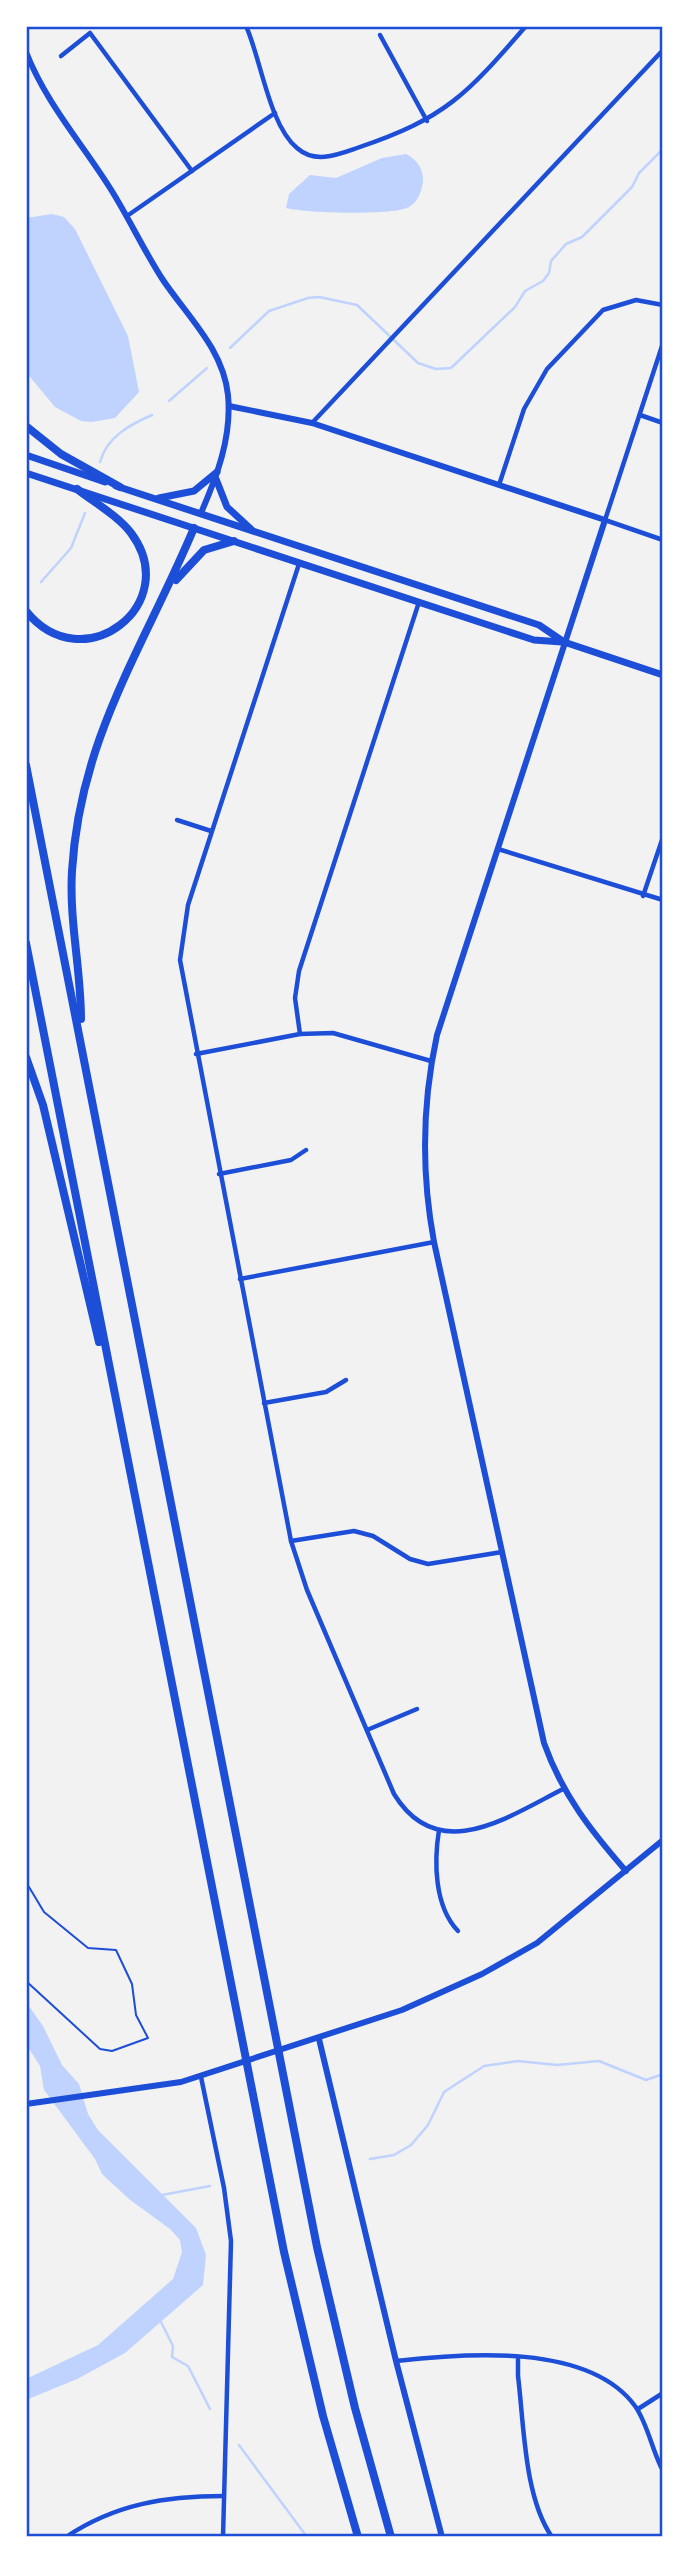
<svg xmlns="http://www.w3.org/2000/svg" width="689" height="2563" font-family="Quicksand,sans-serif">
<rect width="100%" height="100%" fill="#f2f2f2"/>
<g fill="#bfd3fe">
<path d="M406 154C416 159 423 168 423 179 423 189 418 202 409 207 392 216 305 213 286 208L289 194 310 175 336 178 382 158Z"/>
<polygon points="52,214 64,217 75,229 128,336 139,392 115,418 92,422 81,421 55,407 26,372 26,218"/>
<polygon points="26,2002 43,2026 62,2065 79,2084 88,2114 98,2130 196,2228 206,2255 203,2285 125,2353 77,2379 26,2400 26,2379 98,2345 173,2279 182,2252 180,2240 170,2229 129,2199 102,2174 95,2159 44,2090 40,2066 26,2044"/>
</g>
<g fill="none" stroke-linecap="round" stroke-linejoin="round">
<g stroke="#bfd3fe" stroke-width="2.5">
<polyline points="230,348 269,311 308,298 319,297 357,305 418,363 436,369 451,368 515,307 525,291 543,281 549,273 551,261 566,244 582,237 632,187 639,173 663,149"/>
<polyline points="169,401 207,368"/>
<path d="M100 462C107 437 129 425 152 415"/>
<polyline points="41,582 71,548 85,513"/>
<polyline points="370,2159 394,2155 411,2145 428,2125 444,2092 484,2066 518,2061 557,2065 599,2061 646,2080 663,2074"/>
<polyline points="162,2195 210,2186"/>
<polyline points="161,2322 173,2346 172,2357 188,2366 210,2409"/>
<polyline points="239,2445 307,2537"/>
</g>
<polyline stroke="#1d4ed8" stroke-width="2" points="26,1882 44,1912 88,1948 116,1950 132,1984 136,2015 148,2038 112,2051 100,2049 26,1981"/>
<g stroke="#1d4ed8" stroke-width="4.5">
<path d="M246 26C261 59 269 125 297 148 315 164 337 155 357 148 446 118 466 95 526 26"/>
<polyline points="380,35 427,121"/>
<polyline points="61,56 90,33 192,171"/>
<polyline points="127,216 275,113"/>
<polyline points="663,343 605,520 663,540"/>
<polyline points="640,415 663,423"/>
<polyline points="312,423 663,50"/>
<polyline points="499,485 524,409 547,369 603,310 636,300 663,305"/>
<path d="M299 564 188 905 180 960 291 1541 307 1590 394 1794C438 1866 508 1817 563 1789"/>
<polyline points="177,820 211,831"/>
<polyline points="498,849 663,900"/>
<polyline points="643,896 663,837"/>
<polyline points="300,1034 295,998 299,971 419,602"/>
<polyline points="196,1054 300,1034 333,1033 431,1061"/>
<polyline points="219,1174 291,1160 306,1150"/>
<polyline points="240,1279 434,1242"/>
<polyline points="264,1403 326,1392 346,1380"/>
<polyline points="291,1541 354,1531 373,1536 410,1559 428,1564 502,1552"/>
<polyline points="367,1730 417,1709"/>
<path d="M439 1830C434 1861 434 1906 458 1931"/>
<polyline points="201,2077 224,2188 231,2241 223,2537"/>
<path d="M518 2359V2376C524 2424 524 2497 552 2537"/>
<path d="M396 2361C466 2353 589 2343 635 2406 648 2424 652 2451 663 2471"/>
<polyline points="638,2409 663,2393"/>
<path d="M66 2537C115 2504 166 2496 224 2496"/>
</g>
<g stroke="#1d4ed8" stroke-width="6">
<path d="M26 52C46 103 81 142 110 188 129 218 144 251 163 280 188 317 223 349 228 395 232 437 217 476 201 513"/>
<path d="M229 406 312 423 605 520 437 1035C422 1104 421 1172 434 1242L544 1743C562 1794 591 1831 626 1871"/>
<polyline points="319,2039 396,2361 442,2537"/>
<polyline points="26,2104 181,2082 402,2010 482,1974 537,1943 663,1840"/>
</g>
<g stroke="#1d4ed8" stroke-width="7">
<polyline points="26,455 105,482"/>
<polyline points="26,473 534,640 562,642"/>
<polyline points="216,479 227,507 251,529"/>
<polyline points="116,486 539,625 564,642 663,675"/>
<polyline points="159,498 194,491 217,472"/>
</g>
<g stroke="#1d4ed8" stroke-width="8">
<polyline points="26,426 61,454 120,487"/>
<polyline points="176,580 204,550 234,541"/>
<path d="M26 611C83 682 184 604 131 533 118 516 95 503 77 489"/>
<polyline points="26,765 317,2247 355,2408 391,2537"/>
<polyline points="26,943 284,2252 323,2416 358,2537"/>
<path d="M81 1019C81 969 69 921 72 871 80 737 144 647 194 528"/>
<polyline points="26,1057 43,1105 99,1342"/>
</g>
</g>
<rect width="689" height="2563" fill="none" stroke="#ffffff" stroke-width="56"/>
<rect x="28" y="28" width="633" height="2507" fill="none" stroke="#1d4ed8" stroke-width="2.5"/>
</svg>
